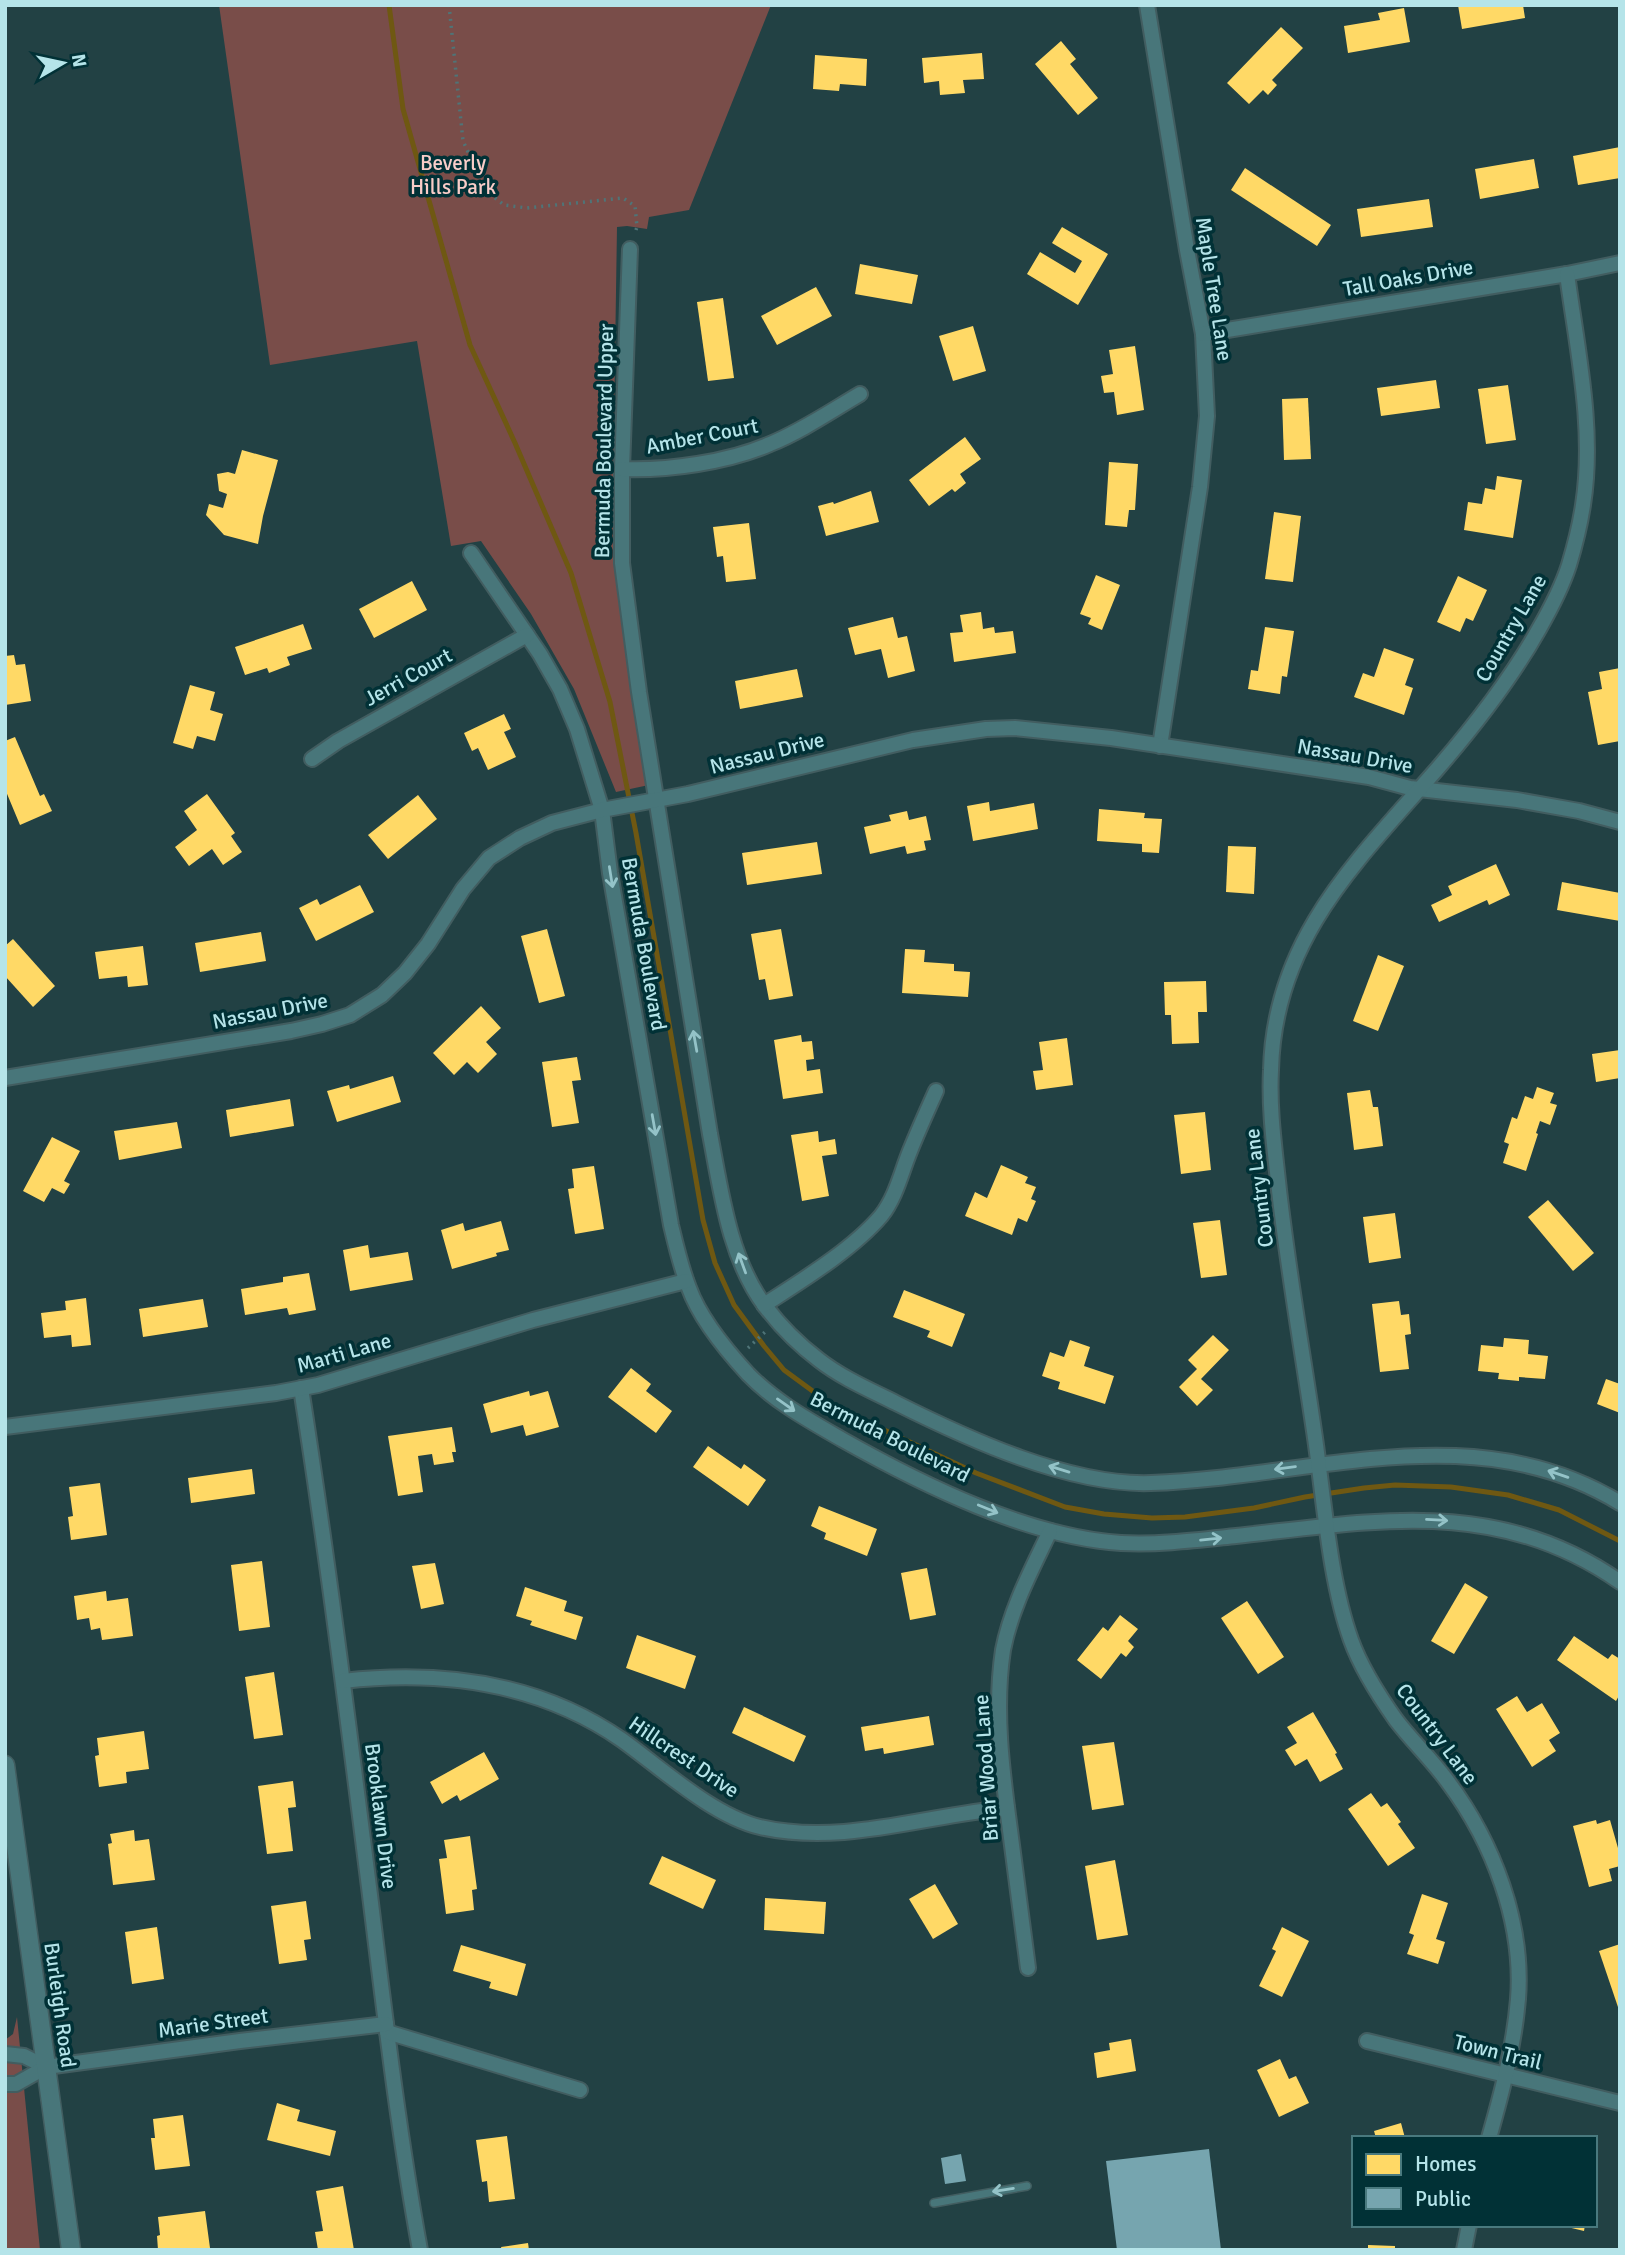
<svg xmlns="http://www.w3.org/2000/svg" width="1625" height="2255" font-family="Signika,sans-serif">
<rect width="100%" height="100%" fill="#224144"/>
<g fill="#794d49">
<polygon points="219,5 771,5 689,210 649,217 647,229 627,226 617,227 613,486 615,539 625,625 649,785 616,792 574,689 531,614 481,541 451,546 417,341 270,365"/>
<polygon points="17,2017 40,2250 5,2250 5,2040 13,2034"/>
</g>
<g fill="#ffd966">
<polygon points="1458,5 1523,5 1525,18 1462,29"/>
<polygon points="1404,8 1410,42 1348,53 1344,26 1380,20 1378,13"/>
<polygon points="1281,27 1303,48 1272,80 1277,85 1268,95 1263,90 1249,104 1227,83"/>
<polygon points="1061,41 1076,59 1070,64 1098,98 1078,115 1035,64"/>
<polygon points="982,53 984,79 963,80 965,93 940,95 939,81 924,83 922,58"/>
<polygon points="815,55 867,59 866,86 840,84 839,91 813,89"/>
<polygon points="1620,147 1620,178 1578,185 1573,156"/>
<polygon points="1534,159 1539,188 1480,199 1475,169"/>
<polygon points="1245,168 1331,225 1317,246 1231,190"/>
<polygon points="1429,199 1433,227 1361,237 1357,209"/>
<polygon points="1062,227 1108,254 1078,305 1027,274 1040,252 1075,273 1082,261 1052,243"/>
<polygon points="860,264 918,275 912,304 855,294"/>
<polygon points="816,287 832,316 777,345 761,316"/>
<polygon points="723,298 734,378 708,381 697,302"/>
<polygon points="973,326 986,371 953,381 939,336"/>
<polygon points="1135,346 1144,410 1117,415 1114,392 1104,393 1101,376 1113,374 1109,350"/>
<polygon points="1436,380 1440,408 1381,416 1377,388"/>
<polygon points="1508,385 1516,440 1486,444 1478,389"/>
<polygon points="1308,398 1311,459 1284,460 1282,399"/>
<polygon points="965,437 981,459 960,474 966,483 955,492 952,489 929,506 909,480"/>
<polygon points="242,450 278,460 263,516 258,544 224,535 206,515 209,504 223,508 227,494 219,491 217,474 228,472 235,474"/>
<polygon points="1109,462 1138,464 1135,510 1129,510 1127,527 1105,525"/>
<polygon points="1497,476 1522,480 1513,538 1464,530 1468,502 1482,504 1485,488 1495,490"/>
<polygon points="871,491 879,522 826,536 818,506 833,502 834,504"/>
<polygon points="1274,512 1301,516 1293,582 1265,579"/>
<polygon points="749,523 756,579 726,582 723,556 717,557 713,527"/>
<polygon points="1096,575 1120,585 1102,630 1088,624 1091,618 1080,614"/>
<polygon points="1458,576 1487,590 1473,621 1466,618 1460,632 1437,622"/>
<polygon points="412,581 427,610 374,638 359,609"/>
<polygon points="981,612 983,629 994,627 995,633 1013,631 1016,653 954,662 950,633 963,632 960,615"/>
<polygon points="893,617 898,638 907,636 915,671 888,678 881,649 855,655 848,628"/>
<polygon points="303,624 312,649 287,657 290,665 269,673 267,668 245,675 235,647"/>
<polygon points="1265,627 1294,631 1287,677 1282,676 1280,694 1248,689 1251,670 1258,671"/>
<polygon points="1384,648 1414,659 1405,685 1413,688 1404,715 1354,697 1363,673 1374,677"/>
<polygon points="14,655 16,665 25,664 31,701 5,705 5,656"/>
<polygon points="1620,668 1620,741 1598,745 1588,692 1602,689 1599,672"/>
<polygon points="797,669 803,697 740,709 735,681"/>
<polygon points="190,685 215,692 210,710 223,714 215,741 197,736 193,749 173,743"/>
<polygon points="504,714 511,729 504,732 516,757 488,770 478,748 472,751 464,733"/>
<polygon points="15,737 40,796 44,794 52,811 20,825 5,789 5,741"/>
<polygon points="207,794 235,833 231,836 242,852 223,865 212,849 189,866 175,847 197,830 184,811"/>
<polygon points="418,795 437,819 388,859 368,835"/>
<polygon points="989,802 990,811 1034,803 1038,829 973,841 967,806"/>
<polygon points="1099,809 1145,813 1144,818 1162,819 1159,853 1142,852 1142,844 1097,841"/>
<polygon points="907,811 909,820 926,816 931,840 924,841 926,850 907,854 905,846 870,854 864,827 891,821 889,815"/>
<polygon points="817,842 822,874 747,885 742,853"/>
<polygon points="1228,846 1256,847 1254,894 1226,892"/>
<polygon points="1496,864 1510,895 1489,905 1487,900 1439,922 1431,905 1452,895 1448,886"/>
<polygon points="1562,882 1620,893 1620,921 1557,910"/>
<polygon points="360,885 374,912 316,941 299,908 317,899 320,905"/>
<polygon points="547,929 565,996 539,1003 521,936"/>
<polygon points="781,929 793,996 769,1000 765,979 759,980 751,934"/>
<polygon points="261,932 266,961 200,972 195,943"/>
<polygon points="13,939 55,986 33,1007 5,976 5,946"/>
<polygon points="143,946 148,985 128,987 127,976 99,979 95,952"/>
<polygon points="905,949 925,950 924,962 954,964 954,971 970,972 968,997 902,993"/>
<polygon points="1378,955 1404,966 1378,1031 1353,1021"/>
<polygon points="1206,981 1207,1012 1198,1012 1199,1043 1172,1044 1171,1015 1165,1015 1164,982"/>
<polygon points="481,1006 501,1028 486,1042 497,1054 478,1073 467,1062 454,1075 433,1053"/>
<polygon points="801,1035 802,1042 812,1041 814,1059 806,1060 807,1071 820,1069 823,1093 783,1099 774,1040"/>
<polygon points="1067,1038 1073,1085 1036,1090 1033,1071 1043,1070 1039,1042"/>
<polygon points="1620,1050 1620,1078 1596,1082 1592,1054"/>
<polygon points="577,1057 581,1080 572,1081 579,1123 552,1127 542,1062"/>
<polygon points="393,1076 401,1102 337,1122 327,1091 349,1085 350,1089"/>
<polygon points="1537,1087 1554,1093 1550,1103 1557,1105 1550,1125 1540,1121 1536,1133 1538,1134 1526,1171 1503,1163 1509,1144 1504,1142 1512,1117 1517,1119 1525,1096 1533,1099"/>
<polygon points="1370,1090 1373,1107 1378,1107 1383,1146 1354,1150 1347,1093"/>
<polygon points="290,1099 294,1126 230,1137 226,1110"/>
<polygon points="1205,1112 1211,1170 1181,1174 1174,1115"/>
<polygon points="177,1122 182,1148 119,1160 114,1131"/>
<polygon points="818,1131 819,1142 835,1139 837,1154 822,1156 829,1196 802,1201 791,1135"/>
<polygon points="52,1137 80,1151 64,1181 70,1184 64,1194 52,1188 44,1202 23,1191"/>
<polygon points="1001,1165 1028,1177 1025,1183 1036,1187 1031,1199 1036,1201 1027,1222 1018,1218 1012,1235 965,1216 975,1192 987,1198"/>
<polygon points="594,1166 604,1229 575,1234 568,1189 574,1188 572,1169"/>
<polygon points="1548,1200 1594,1253 1573,1271 1528,1217"/>
<polygon points="1395,1213 1401,1258 1369,1263 1363,1217"/>
<polygon points="1220,1220 1227,1275 1201,1278 1193,1223"/>
<polygon points="501,1221 509,1250 496,1253 497,1256 452,1269 441,1230 463,1223 465,1231"/>
<polygon points="368,1245 370,1258 408,1252 413,1280 350,1291 343,1250"/>
<polygon points="309,1273 316,1310 289,1315 287,1308 245,1315 241,1289 283,1282 283,1277"/>
<polygon points="904,1290 965,1314 952,1347 927,1337 930,1331 893,1317"/>
<polygon points="86,1298 91,1345 72,1347 71,1335 44,1338 41,1313 66,1310 65,1301"/>
<polygon points="203,1299 208,1327 143,1337 139,1309"/>
<polygon points="1399,1301 1401,1315 1409,1314 1411,1334 1405,1335 1409,1369 1380,1372 1372,1304"/>
<polygon points="1213,1335 1229,1350 1201,1379 1213,1390 1197,1406 1179,1387 1197,1369 1188,1360"/>
<polygon points="1504,1338 1529,1340 1528,1354 1548,1356 1545,1379 1519,1377 1519,1381 1498,1379 1499,1373 1478,1371 1481,1345 1503,1347"/>
<polygon points="1070,1340 1090,1347 1084,1366 1114,1376 1105,1404 1058,1389 1060,1382 1042,1376 1050,1352 1064,1357"/>
<polygon points="631,1368 651,1384 646,1391 672,1411 656,1433 608,1397"/>
<polygon points="1606,1379 1620,1384 1620,1413 1597,1404"/>
<polygon points="529,1391 530,1396 548,1391 559,1427 526,1436 523,1425 491,1433 483,1404"/>
<polygon points="452,1427 456,1452 452,1452 454,1462 434,1465 432,1454 418,1456 423,1492 398,1496 388,1436"/>
<polygon points="708,1446 741,1469 744,1464 766,1480 748,1506 693,1467"/>
<polygon points="252,1469 255,1494 191,1503 188,1478"/>
<polygon points="100,1483 107,1535 71,1540 68,1517 73,1516 69,1487"/>
<polygon points="819,1506 877,1529 867,1556 824,1539 826,1533 811,1526"/>
<polygon points="262,1561 270,1627 239,1631 231,1565"/>
<polygon points="435,1563 444,1604 421,1609 412,1566"/>
<polygon points="927,1568 936,1615 910,1620 901,1573"/>
<polygon points="1465,1583 1488,1597 1454,1654 1431,1641"/>
<polygon points="525,1587 567,1601 564,1611 583,1617 576,1640 530,1625 532,1621 516,1616"/>
<polygon points="106,1591 107,1601 128,1598 133,1636 102,1640 100,1628 91,1630 89,1618 77,1620 74,1596"/>
<polygon points="1247,1601 1284,1657 1258,1674 1221,1618"/>
<polygon points="1120,1615 1138,1629 1128,1641 1134,1647 1126,1657 1121,1653 1101,1679 1077,1660 1103,1627 1108,1631"/>
<polygon points="637,1635 696,1656 685,1689 626,1668"/>
<polygon points="1574,1636 1608,1659 1612,1654 1620,1659 1620,1694 1616,1701 1557,1660"/>
<polygon points="274,1672 283,1735 254,1739 245,1677"/>
<polygon points="1517,1696 1527,1712 1542,1703 1560,1733 1549,1740 1556,1751 1532,1767 1496,1709"/>
<polygon points="744,1707 806,1736 794,1762 732,1733"/>
<polygon points="1313,1712 1337,1753 1335,1754 1343,1769 1320,1782 1307,1759 1295,1766 1285,1750 1297,1743 1287,1727"/>
<polygon points="929,1716 934,1745 884,1754 883,1748 865,1751 861,1727"/>
<polygon points="144,1731 149,1769 126,1772 127,1783 99,1787 95,1756 99,1755 97,1738"/>
<polygon points="1114,1742 1124,1805 1092,1810 1082,1746"/>
<polygon points="484,1752 499,1779 460,1801 457,1795 442,1804 430,1782"/>
<polygon points="293,1781 296,1807 288,1808 293,1851 267,1854 258,1786"/>
<polygon points="1371,1793 1381,1807 1387,1803 1401,1822 1398,1824 1415,1848 1388,1866 1348,1809"/>
<polygon points="1596,1820 1597,1824 1610,1820 1620,1855 1620,1866 1609,1869 1612,1881 1589,1887 1573,1826"/>
<polygon points="134,1830 135,1841 149,1839 155,1880 113,1885 108,1844 112,1843 110,1834"/>
<polygon points="470,1836 477,1889 472,1890 474,1910 446,1914 439,1859 447,1858 444,1840"/>
<polygon points="662,1856 716,1880 703,1909 649,1884"/>
<polygon points="1115,1860 1128,1935 1097,1940 1085,1866"/>
<polygon points="935,1884 958,1924 933,1939 909,1899"/>
<polygon points="1422,1894 1448,1903 1436,1939 1445,1942 1438,1964 1407,1954 1414,1935 1409,1933"/>
<polygon points="765,1898 826,1902 824,1934 764,1930"/>
<polygon points="306,1901 311,1939 304,1940 307,1960 279,1964 271,1906"/>
<polygon points="157,1927 164,1979 132,1984 125,1932"/>
<polygon points="1282,1927 1309,1941 1282,1997 1259,1986 1276,1951 1272,1949"/>
<polygon points="1620,1944 1620,2010 1619,2010 1599,1951"/>
<polygon points="461,1945 526,1964 517,1996 489,1988 491,1982 453,1971"/>
<polygon points="1131,2039 1136,2071 1097,2078 1094,2053 1110,2050 1109,2043"/>
<polygon points="1280,2059 1289,2079 1296,2076 1309,2103 1279,2117 1257,2070"/>
<polygon points="277,2103 300,2110 297,2121 336,2131 330,2156 267,2140"/>
<polygon points="183,2115 190,2166 155,2170 151,2138 155,2138 153,2119"/>
<polygon points="1401,2123 1405,2138 1376,2138 1374,2131"/>
<polygon points="507,2136 515,2199 489,2202 487,2181 482,2182 476,2140"/>
<polygon points="343,2186 354,2250 318,2250 315,2232 323,2231 316,2191"/>
<polygon points="205,2211 210,2248 158,2250 157,2236 160,2235 158,2217"/>
<polygon points="1559,2225 1585,2225 1584,2231"/>
<polygon points="528,2243 529,2250 502,2250 501,2247"/>
<polygon points="1368,2245 1395,2246 1395,2250 1368,2250"/>
</g>
<g fill="#76a5af">
<polygon points="1209,2149 1221,2250 1117,2250 1106,2161"/>
<polygon points="961,2154 966,2181 945,2184 941,2158"/>
</g>
<g fill="none" stroke-linecap="round" stroke-linejoin="round">
<polyline stroke="#6f5812" stroke-width="5" points="389,5 403,109 470,345 515,443 571,573 610,702 636,833 703,1220 715,1263 734,1305 764,1346 784,1370 833,1406 976,1473 1065,1507 1104,1514 1152,1518 1185,1517 1254,1508 1305,1497 1364,1488 1395,1485 1451,1487 1508,1495 1559,1510 1620,1541"/>
<defs>
<polyline id="service" points="934,2203 1027,2186"/>
<g id="minor">
<polyline points="1147,5 1187,250 1203,334 1207,416 1200,487 1160,746"/>
<path d="M630 249 622 469V563L639 692 710 1134C721 1191 729 1258 765 1306 780 1326 799 1345 819 1360 842 1378 870 1390 896 1403 968 1439 1070 1486 1151 1483 1309 1478 1473 1413 1620 1503"/>
<polyline points="1203,334 1567,274 1620,263"/>
<path d="M622 469C667 471 729 462 770 444 802 431 831 411 860 394"/>
<path d="M471 553 540 654 560 689 577 729 602 810 610 873 671 1225C676 1246 681 1268 689 1288 700 1319 726 1350 748 1374 775 1402 810 1421 843 1440 923 1485 1028 1537 1121 1543 1159 1545 1198 1540 1236 1536 1374 1521 1498 1496 1620 1582"/>
<polyline points="312,759 338,741 527,635"/>
<polyline points="5,1078 291,1031 322,1024 350,1015 382,995 405,973 428,944 463,889 489,858 520,838 552,823 602,810 688,794 913,740 986,729 1015,728 1111,738 1369,777 1410,788 1517,800 1579,811 1620,822"/>
<path d="M764 1305C801 1281 852 1250 881 1216 896 1197 901 1173 910 1151 918 1131 927 1111 936 1091"/>
<path d="M301 1388C327 1554 348 1721 369 1887 384 2008 398 2130 420 2250"/>
<polyline points="5,1427 276,1393 318,1385 533,1320 686,1281"/>
<path d="M343 1681C441 1670 540 1683 622 1740 661 1768 713 1816 760 1827 842 1846 926 1815 1007 1808"/>
<path d="M1028 1968C1022 1922 1016 1876 1010 1830 1002 1771 994 1709 1003 1650 1011 1608 1032 1569 1050 1531"/>
<polyline points="387,2032 580,2090"/>
<polyline points="1367,2041 1620,2103"/>
<polyline points="5,2054 24,2056 46,2067"/>
<polyline points="5,2084 16,2084 46,2067 240,2041 386,2024"/>
<path d="M1489 2138C1502 2092 1514 2047 1518 1999 1524 1923 1493 1842 1448 1782 1432 1760 1412 1741 1396 1720 1379 1696 1361 1668 1351 1640 1329 1579 1324 1497 1314 1431 1302 1348 1287 1265 1278 1181 1274 1144 1269 1107 1271 1070 1274 938 1358 860 1438 768 1476 724 1511 679 1539 629 1551 608 1562 587 1569 565 1575 545 1580 525 1583 505 1595 429 1577 349 1567 274"/>
<polyline points="1464,2250 1469,2225"/>
</g>
<polyline id="tertiary" points="5,1765 71,2250"/>
</defs>
<use href="#service" stroke="#425d60" stroke-width="10"/>
<use href="#minor" stroke="#425d60" stroke-width="18"/>
<use href="#tertiary" stroke="#425d60" stroke-width="21"/>
<g stroke="#4f7477" stroke-width="3.5" stroke-dasharray="2 5" stroke-linecap="butt">
<polyline points="449,5 463,141 486,191 504,205 527,208 623,198 635,206 637,227 635,233"/>
<polyline points="748,1348 765,1332"/>
</g>
<use href="#service" stroke="#48767a" stroke-width="7"/>
<use href="#minor" stroke="#48767a" stroke-width="14"/>
<use href="#tertiary" stroke="#48767a" stroke-width="18"/>
</g>
<defs><path id="oneway-shaft" d="M-6 0H5M1.5-3L5.5 0L1.5 3" fill="none" stroke-width="1.6" stroke-linecap="round" stroke-linejoin="round" transform="scale(1.75)"/></defs>
<g stroke="#94c3c8">
<use href="#oneway-shaft" transform="translate(611 877) rotate(81)"/>
<use href="#oneway-shaft" transform="translate(695 1041) rotate(-100)"/>
<use href="#oneway-shaft" transform="translate(654 1125) rotate(80)"/>
<use href="#oneway-shaft" transform="translate(742 1263) rotate(-110)"/>
<use href="#oneway-shaft" transform="translate(786 1405) rotate(35)"/>
<use href="#oneway-shaft" transform="translate(1285 1468) rotate(173)"/>
<use href="#oneway-shaft" transform="translate(1059 1469) rotate(-163)"/>
<use href="#oneway-shaft" transform="translate(1558 1474) rotate(-161)"/>
<use href="#oneway-shaft" transform="translate(988 1509) rotate(22)"/>
<use href="#oneway-shaft" transform="translate(1437 1520) rotate(3)"/>
<use href="#oneway-shaft" transform="translate(1211 1539) rotate(-6)"/>
<use href="#oneway-shaft" transform="translate(1003 2190) rotate(171)"/>
</g>
<g text-anchor="middle" stroke-width="7" stroke-linejoin="round" paint-order="stroke">
<g font-size="21" fill="#f9cdc8" stroke="#013136">
<text x="453" y="170">Beverly<tspan x="453" dy="24">Hills Park</tspan></text>
</g>
<g font-size="21" fill="#b5e4e9" stroke="#013136">
<text transform="translate(1408 278) rotate(-10)" y="7">Tall Oaks Drive</text>
<text transform="translate(1214 289) rotate(81)" y="7">Maple Tree Lane</text>
<text transform="translate(702 436) rotate(-11)" y="7">Amber Court</text>
<text transform="translate(604 441) rotate(-89)" y="7">Bermuda Boulevard Upper</text>
<text transform="translate(1511 628) rotate(-60)" y="7">Country Lane</text>
<text transform="translate(408 677) rotate(-29)" y="7">Jerri Court</text>
<text transform="translate(767 753) rotate(-14)" y="7">Nassau Drive</text>
<text transform="translate(1355 756) rotate(10)" y="7">Nassau Drive</text>
<text transform="translate(644 944) rotate(80)" y="7">Bermuda Boulevard</text>
<text transform="translate(270 1011) rotate(-11)" y="7">Nassau Drive</text>
<text transform="translate(1259 1188) rotate(-97)" y="7">Country Lane</text>
<text transform="translate(344 1353) rotate(-16)" y="7">Marti Lane</text>
<text transform="translate(890 1437) rotate(27)" y="7">Bermuda Boulevard</text>
<text transform="translate(1437 1734) rotate(53)" y="7">Country Lane</text>
<text transform="translate(684 1757) rotate(34)" y="7">Hillcrest Drive</text>
<text transform="translate(986 1768) rotate(-94)" y="7">Briar Wood Lane</text>
<text transform="translate(381 1816) rotate(83)" y="7">Brooklawn Drive</text>
<text transform="translate(60 2005) rotate(82)" y="7">Burleigh Road</text>
<text transform="translate(213 2023) rotate(-8)" y="7">Marie Street</text>
<text transform="translate(1498 2052) rotate(14)" y="7">Town Trail</text>
</g>
</g>
<rect width="1625" height="2255" fill="none" stroke="#b5e4e9" stroke-width="14"/>
<rect x="1352" y="2136" width="245" height="91" fill="#013136" stroke="#49797e" stroke-width="2"/>
<rect x="1366" y="2154" width="35" height="21" fill="#ffd966" stroke="#49797e" stroke-width="2"/>
<text x="1415" y="2171" font-size="21" fill="#b5e4e9">Homes</text>
<rect x="1366" y="2188" width="35" height="21" fill="#76a5af" stroke="#49797e" stroke-width="2"/>
<text x="1415" y="2206" font-size="21" fill="#b5e4e9">Public</text>
<g transform="translate(63 63) rotate(81)" stroke="#013136" stroke-width="5" paint-order="stroke">
<path d="M0-5L12 26L0 18L-12 26Z" fill="#b5e4e9"/>
<text y="-10" font-size="19" font-weight="bold" text-anchor="middle" fill="#b5e4e9">N</text>
</g>
</svg>
